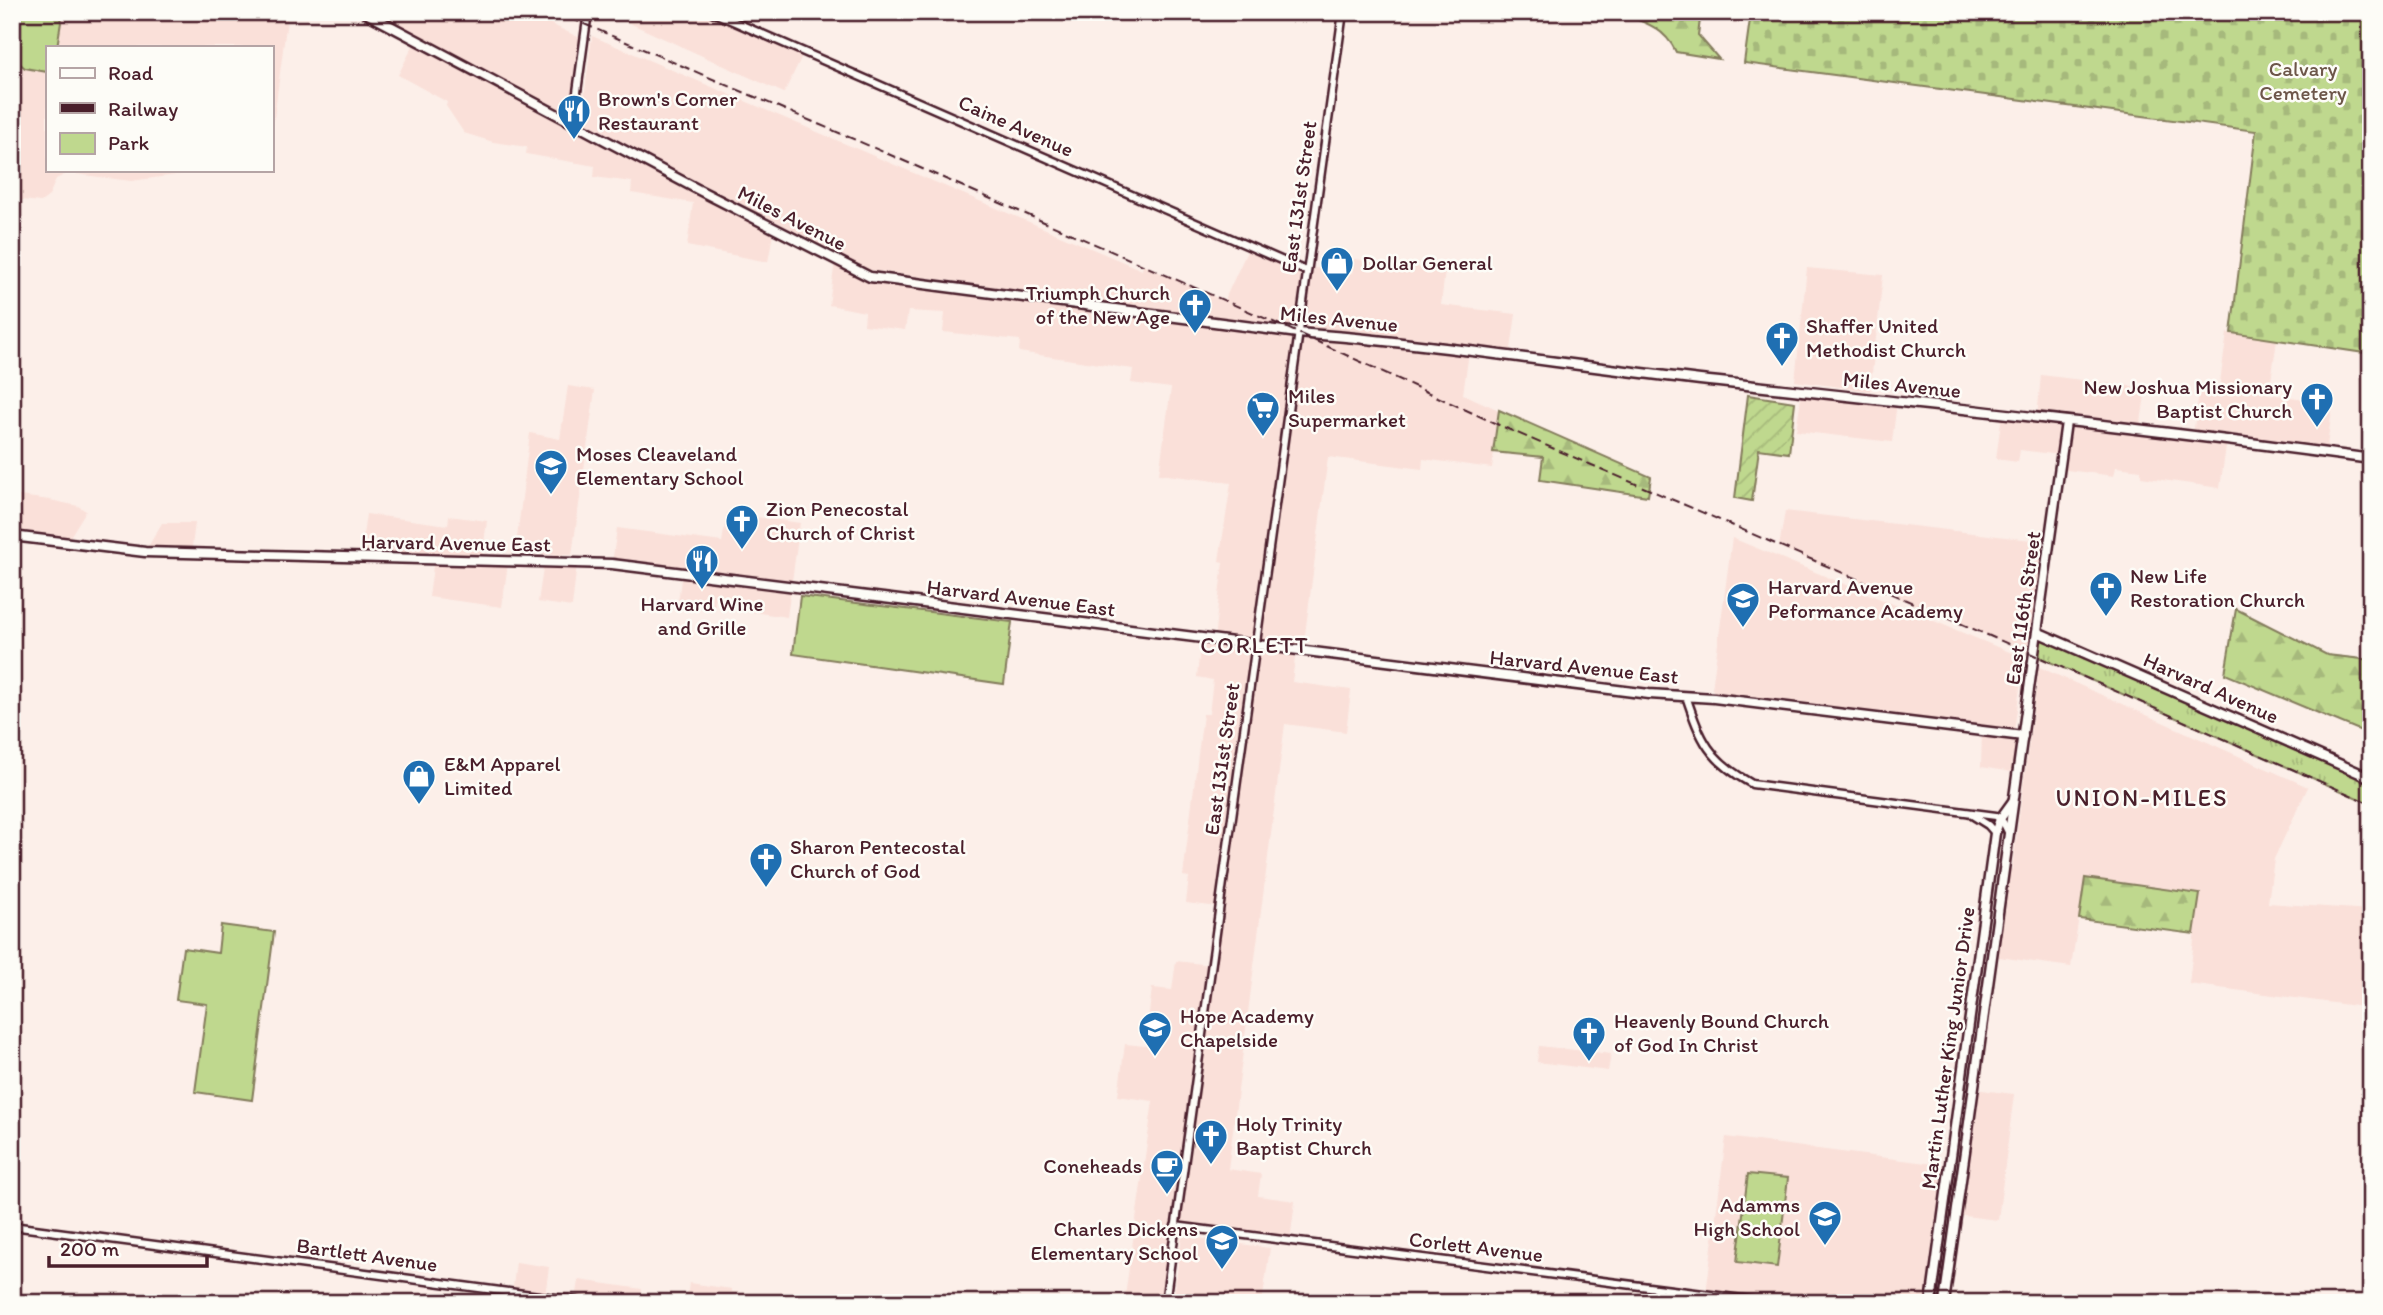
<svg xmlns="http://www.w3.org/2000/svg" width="2383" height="1315" font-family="Itim,sans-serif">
<defs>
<pattern id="grass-tufts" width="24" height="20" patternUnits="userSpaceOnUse" patternTransform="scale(1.75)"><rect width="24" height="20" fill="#bfd88e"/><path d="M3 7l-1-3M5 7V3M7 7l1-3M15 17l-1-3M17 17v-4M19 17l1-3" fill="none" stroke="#a6b97b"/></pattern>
<pattern id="forest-firs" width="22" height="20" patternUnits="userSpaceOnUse" patternTransform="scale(1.75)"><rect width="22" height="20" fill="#bfd88e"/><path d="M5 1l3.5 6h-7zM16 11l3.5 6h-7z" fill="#a6b97b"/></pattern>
<pattern id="cemetery-stones" width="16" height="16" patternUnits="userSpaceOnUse" patternTransform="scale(1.75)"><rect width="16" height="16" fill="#bfd88e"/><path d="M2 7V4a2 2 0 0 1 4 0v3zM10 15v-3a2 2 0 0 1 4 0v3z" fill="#a6b97b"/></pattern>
<pattern id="garden-furrows" width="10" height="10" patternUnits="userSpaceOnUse" patternTransform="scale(1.75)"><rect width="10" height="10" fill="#bfd88e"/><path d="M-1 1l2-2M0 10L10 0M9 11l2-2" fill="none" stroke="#a6b97b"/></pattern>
</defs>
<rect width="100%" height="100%" fill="#fcefe9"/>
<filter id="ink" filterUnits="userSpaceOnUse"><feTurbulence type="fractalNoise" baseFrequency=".0143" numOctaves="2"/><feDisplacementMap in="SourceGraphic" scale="14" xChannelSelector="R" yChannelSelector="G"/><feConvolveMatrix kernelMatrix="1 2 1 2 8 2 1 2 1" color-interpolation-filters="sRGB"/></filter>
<g filter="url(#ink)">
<g fill="#fae0d9">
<polygon points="12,12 288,12 271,141 271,47 47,47 47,170 213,170 131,181 68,173 56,179 49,196 41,202 12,199"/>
<polygon points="374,12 526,12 580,38 570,115"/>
<polygon points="605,12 712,12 804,52 784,93"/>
<polygon points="592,36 1142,270 1143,265 1224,301 1249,247 1306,271 1307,267 1352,273 1354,259 1445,271 1441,305 1516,314 1510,356 1469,352 1463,394 1499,410 1492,468 1423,459 1422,469 1328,457 1303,650 1296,650 1292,682 1351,690 1346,732 1285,724 1228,1169 1261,1174 1258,1196 1295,1201 1290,1241 1176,1226 1165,1303 1124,1303 1153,1101 1118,1096 1125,1044 1145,1046 1152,988 1172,990 1176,961 1211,965 1219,907 1186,903 1189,877 1183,876 1203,714 1209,714 1213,680 1197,677 1201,638 1214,639 1223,562 1219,561 1231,483 1159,474 1171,388 1131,383 1133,369 1019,352 1020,340 943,332 945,313 908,311 905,330 864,325 865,312 829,305 835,261 870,277 1137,310 1137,306 869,270 581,122"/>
<polygon points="416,40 774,228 768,262 687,246 693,203 631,193 632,182 594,177 595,166 526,154 527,147 493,142 464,133 446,106 447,102 398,75"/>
<polygon points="1807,268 1883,275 1870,391 1795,381"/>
<polygon points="2227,333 2277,340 2269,394 2333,403 2326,453 2227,440 2220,488 2141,477 2141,470 2116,467 2114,476 2059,469 2061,455 2020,450 2018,462 1996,459 2002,414 2037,418 2041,375 2146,388 2140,429 2193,435 2199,393 2218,396"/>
<polygon points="568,386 595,390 572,555 515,554 530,433 560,439"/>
<polygon points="1802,391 1897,402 1892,442 1796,431"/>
<polygon points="12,495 50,500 78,506 86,511 66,543 12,536"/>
<polygon points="1785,511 2049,542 2034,655 1779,547"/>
<polygon points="727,513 800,523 787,617 752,612 753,601 716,597 714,608 678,602 682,572 612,564 617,528 722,542"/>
<polygon points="366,514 448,525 449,516 487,521 482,557 509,556 502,607 429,597 434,559 360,558"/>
<polygon points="162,523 195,523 191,554 145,552"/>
<polygon points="1732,538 2024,658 2014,731 1714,692 1712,689"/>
<polygon points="544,562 577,563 572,607 538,602"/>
<polygon points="2039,667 2308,787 2274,859 2268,903 2371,910 2371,1008 2189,984 2199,894 2085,879 2071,967 1992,956 2005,868 2012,869"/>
<polygon points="1982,731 2023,736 2018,773 1981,767"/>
<polygon points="1539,1046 1611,1054 1608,1071 1537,1062"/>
<polygon points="1974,1089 2014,1094 1998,1220 1956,1215"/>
<polygon points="1726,1137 1949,1166 1931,1303 1773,1303 1706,1294"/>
<polygon points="1182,1236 1270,1248 1262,1303 1173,1303"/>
<polygon points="516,1262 549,1267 545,1296 576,1300 579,1280 642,1289 640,1303 511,1303"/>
<polygon points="689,1283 732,1289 732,1292 773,1298 773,1303 686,1303"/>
</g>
<polygon fill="url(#grass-tufts)" stroke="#847c5c" stroke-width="2" points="2037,632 2371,778 2371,804 2034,655"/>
<g fill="url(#forest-firs)" stroke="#847c5c" stroke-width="2">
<path d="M1616 12H1701L1698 35 1719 59 1676 52C1664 26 1641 21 1616 12Z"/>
<polygon points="1499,410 1651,477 1648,496 1540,480 1543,457 1493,452"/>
<polygon points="2236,609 2327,655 2371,660 2371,735 2225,674"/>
<polygon points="2085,878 2200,894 2194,934 2079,919"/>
</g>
<polygon fill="url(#cemetery-stones)" stroke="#847c5c" stroke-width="2" points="1751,12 2371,12 2371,354 2231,333 2256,131 1744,63"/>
<g fill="#bfd88e" stroke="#847c5c" stroke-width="2">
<polygon points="12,12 53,12 62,16 57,47 47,47 47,72 25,68 12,57"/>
<polygon points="800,596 1012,622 1004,684 793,654"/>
<polygon points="221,925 274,932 252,1100 195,1092 207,1004 176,1000 183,948 218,953"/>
<polygon points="1748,1174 1788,1178 1777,1267 1737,1262"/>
</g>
<polygon fill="url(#garden-furrows)" stroke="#847c5c" stroke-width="2" points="1748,395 1795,402 1789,453 1759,449 1752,501 1735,498"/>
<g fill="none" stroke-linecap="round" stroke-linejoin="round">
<defs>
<g id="minor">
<polyline points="712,12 1306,271"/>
<polyline points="570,121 574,114 588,12"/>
<path d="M1686 696C1701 741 1709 760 1752 784L1996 816 2003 822 2009 834"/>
<polyline points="1972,815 1988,825 1995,833"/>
<polyline points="12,1226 592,1303"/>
<polyline points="1175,1226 1773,1303"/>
<polyline points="1165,1303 1343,12"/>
</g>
<g id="major">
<path d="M364 12 699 190 870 277 1298 333C1430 343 1561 364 1692 379 1918 404 2145 428 2371 459"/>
<polyline points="12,536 145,552 612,564 1649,694 1714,698 2023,736"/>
<polyline points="2037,632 2371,778"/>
<polyline points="1931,1303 1995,833 2000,819 2013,801"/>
<polyline points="1944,1303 2066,422"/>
</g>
</defs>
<use href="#minor" stroke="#4a1f2b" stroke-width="11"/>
<use href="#major" stroke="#4a1f2b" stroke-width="13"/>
<use href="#minor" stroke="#fdfcf7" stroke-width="6"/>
<use href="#major" stroke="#fdfcf7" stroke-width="8"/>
<polyline stroke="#4a1f2b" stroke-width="2" stroke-dasharray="10 5" stroke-linecap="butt" points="556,12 872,147 1285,327 1501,426 2034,655 2371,804"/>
</g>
</g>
<defs>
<symbol id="restaurant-pin" viewBox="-11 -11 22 30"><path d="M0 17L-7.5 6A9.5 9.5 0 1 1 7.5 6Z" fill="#1f6fb2" stroke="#fdfcf7"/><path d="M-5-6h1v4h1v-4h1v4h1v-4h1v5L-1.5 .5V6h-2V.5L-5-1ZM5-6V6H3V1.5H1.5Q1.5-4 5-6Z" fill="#fff"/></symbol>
<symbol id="shop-pin" viewBox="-11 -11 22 30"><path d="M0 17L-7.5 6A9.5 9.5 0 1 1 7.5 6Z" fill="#1f6fb2" stroke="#fdfcf7"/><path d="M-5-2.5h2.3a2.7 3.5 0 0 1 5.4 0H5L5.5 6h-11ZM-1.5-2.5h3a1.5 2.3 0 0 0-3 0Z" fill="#fff"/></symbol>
<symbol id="church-pin" viewBox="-11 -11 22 30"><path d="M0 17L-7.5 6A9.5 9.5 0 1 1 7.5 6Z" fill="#1f6fb2" stroke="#fdfcf7"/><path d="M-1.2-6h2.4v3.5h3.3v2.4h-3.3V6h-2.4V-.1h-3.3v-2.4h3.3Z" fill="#fff"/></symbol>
<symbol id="supermarket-pin" viewBox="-11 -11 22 30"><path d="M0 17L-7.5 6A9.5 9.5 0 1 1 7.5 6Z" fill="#1f6fb2" stroke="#fdfcf7"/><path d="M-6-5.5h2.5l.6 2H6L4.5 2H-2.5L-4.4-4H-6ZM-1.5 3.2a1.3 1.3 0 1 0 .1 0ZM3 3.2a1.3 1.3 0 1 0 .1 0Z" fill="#fff"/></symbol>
<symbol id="school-pin" viewBox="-11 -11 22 30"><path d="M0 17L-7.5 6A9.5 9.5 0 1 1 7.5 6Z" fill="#1f6fb2" stroke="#fdfcf7"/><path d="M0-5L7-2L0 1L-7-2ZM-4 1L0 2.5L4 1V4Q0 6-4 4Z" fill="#fff"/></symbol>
<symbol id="cafe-pin" viewBox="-11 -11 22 30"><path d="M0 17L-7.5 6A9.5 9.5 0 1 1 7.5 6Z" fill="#1f6fb2" stroke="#fdfcf7"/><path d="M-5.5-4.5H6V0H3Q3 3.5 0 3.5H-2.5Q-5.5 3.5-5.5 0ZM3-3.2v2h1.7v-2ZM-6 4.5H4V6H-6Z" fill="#fff"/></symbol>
</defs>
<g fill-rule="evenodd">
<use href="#restaurant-pin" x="555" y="92" width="38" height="52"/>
<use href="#shop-pin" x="1318" y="244" width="38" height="52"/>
<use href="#church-pin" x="1176" y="286" width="38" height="52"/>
<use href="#church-pin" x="1763" y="319" width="38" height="52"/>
<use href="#church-pin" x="2298" y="380" width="38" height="52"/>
<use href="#supermarket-pin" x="1244" y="389" width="38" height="52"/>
<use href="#school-pin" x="532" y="447" width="38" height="52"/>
<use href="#church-pin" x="723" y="502" width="38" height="52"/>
<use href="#restaurant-pin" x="683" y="542" width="38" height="52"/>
<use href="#church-pin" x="2087" y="569" width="38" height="52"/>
<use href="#school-pin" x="1724" y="580" width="38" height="52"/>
<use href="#shop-pin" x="400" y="757" width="38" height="52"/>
<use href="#church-pin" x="747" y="840" width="38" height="52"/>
<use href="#school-pin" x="1136" y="1009" width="38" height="52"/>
<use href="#church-pin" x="1570" y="1014" width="38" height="52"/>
<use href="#church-pin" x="1192" y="1117" width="38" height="52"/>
<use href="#cafe-pin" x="1148" y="1147" width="38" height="52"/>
<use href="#school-pin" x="1806" y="1198" width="38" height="52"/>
<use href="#school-pin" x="1203" y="1222" width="38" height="52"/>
</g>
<g text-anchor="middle" stroke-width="5" stroke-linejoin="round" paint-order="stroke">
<g font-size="21" fill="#6d5649" stroke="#fdfcf7">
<text x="2303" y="76">Calvary<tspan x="2303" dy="24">Cemetery</tspan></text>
</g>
<g font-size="21" fill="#4a1f2b" stroke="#fdfcf7" text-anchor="start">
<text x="598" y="106">Brown's Corner<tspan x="598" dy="24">Restaurant</tspan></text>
<text x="1362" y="270">Dollar General</text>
<text x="1170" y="300" text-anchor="end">Triumph Church<tspan x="1170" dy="24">of the New Age</tspan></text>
<text x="1806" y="333">Shaffer United<tspan x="1806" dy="24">Methodist Church</tspan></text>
<text x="2292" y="394" text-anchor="end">New Joshua Missionary<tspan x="2292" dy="24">Baptist Church</tspan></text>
<text x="1288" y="403">Miles<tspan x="1288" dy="24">Supermarket</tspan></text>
<text x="576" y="461">Moses Cleaveland<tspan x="576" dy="24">Elementary School</tspan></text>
<text x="766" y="516">Zion Penecostal<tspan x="766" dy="24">Church of Christ</tspan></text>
<text x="2130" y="583">New Life<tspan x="2130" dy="24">Restoration Church</tspan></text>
<text x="1768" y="594">Harvard Avenue<tspan x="1768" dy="24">Peformance Academy</tspan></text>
<text x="702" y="611" text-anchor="middle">Harvard Wine<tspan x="702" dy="24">and Grille</tspan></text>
<text x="444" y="771">E&amp;M Apparel<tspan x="444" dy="24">Limited</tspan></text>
<text x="790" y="854">Sharon Pentecostal<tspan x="790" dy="24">Church of God</tspan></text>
<text x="1180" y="1023">Hope Academy<tspan x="1180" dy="24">Chapelside</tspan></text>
<text x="1614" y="1028">Heavenly Bound Church<tspan x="1614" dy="24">of God In Christ</tspan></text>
<text x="1236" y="1131">Holy Trinity<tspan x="1236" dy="24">Baptist Church</tspan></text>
<text x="1142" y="1173" text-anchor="end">Coneheads</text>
<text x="1800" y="1212" text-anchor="end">Adamms<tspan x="1800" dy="24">High School</tspan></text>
<text x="1198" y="1236" text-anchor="end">Charles Dickens<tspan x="1198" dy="24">Elementary School</tspan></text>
</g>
<g font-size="21" fill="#4a1f2b" stroke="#fdfcf7">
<text transform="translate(1016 126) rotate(24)" y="7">Caine Avenue</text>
<text transform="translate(1299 197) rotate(-82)" y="7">East 131st Street</text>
<text transform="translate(792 218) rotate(27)" y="7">Miles Avenue</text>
<text transform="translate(1339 319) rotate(6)" y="7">Miles Avenue</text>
<text transform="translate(1902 385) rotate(6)" y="7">Miles Avenue</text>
<text transform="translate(456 543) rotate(1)" y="7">Harvard Avenue East</text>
<text transform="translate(1021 598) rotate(7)" y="7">Harvard Avenue East</text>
<text transform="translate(2023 608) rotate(-82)" y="7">East 116th Street</text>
<text transform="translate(1584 667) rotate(6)" y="7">Harvard Avenue East</text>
<text transform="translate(2211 688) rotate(24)" y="7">Harvard Avenue</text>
<text transform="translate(1222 759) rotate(-82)" y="7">East 131st Street</text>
<text transform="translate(1948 1048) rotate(-82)" y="7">Martin Luther King Junior Drive</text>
<text transform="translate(1476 1247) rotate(7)" y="7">Corlett Avenue</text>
<text transform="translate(367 1255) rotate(8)" y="7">Bartlett Avenue</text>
</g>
<g font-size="23" letter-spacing="2" fill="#4a1f2b" stroke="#fdfcf7">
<text x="1255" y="653">CORLETT</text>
</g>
<g font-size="24" letter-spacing="2" fill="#4a1f2b" stroke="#fdfcf7">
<text x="2142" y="806">UNION-MILES</text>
</g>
</g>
<rect width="2383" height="1315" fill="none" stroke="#fdfcf7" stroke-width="42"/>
<rect x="21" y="21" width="2341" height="1273" fill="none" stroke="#4a1f2b" stroke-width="2.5" filter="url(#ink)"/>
<rect x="46" y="46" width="228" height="126" fill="#fdfcf7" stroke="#b5a4a5" stroke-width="2"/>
<rect x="60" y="68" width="35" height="10" fill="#fdfcf7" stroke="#b5a4a5" stroke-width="2"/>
<text x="108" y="80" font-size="21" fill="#4a1f2b">Road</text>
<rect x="60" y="103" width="35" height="10" fill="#4a1f2b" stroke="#b5a4a5" stroke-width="2"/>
<text x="108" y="116" font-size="21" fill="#4a1f2b">Railway</text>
<rect x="60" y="133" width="35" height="21" fill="#bfd88e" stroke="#b5a4a5" stroke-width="2"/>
<text x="108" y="150" font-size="21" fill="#4a1f2b">Park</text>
<path d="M49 1256v10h158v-10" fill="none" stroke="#4a1f2b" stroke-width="3.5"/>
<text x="60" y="1256" font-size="21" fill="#4a1f2b" stroke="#fdfcf7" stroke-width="5" paint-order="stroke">200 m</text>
</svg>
